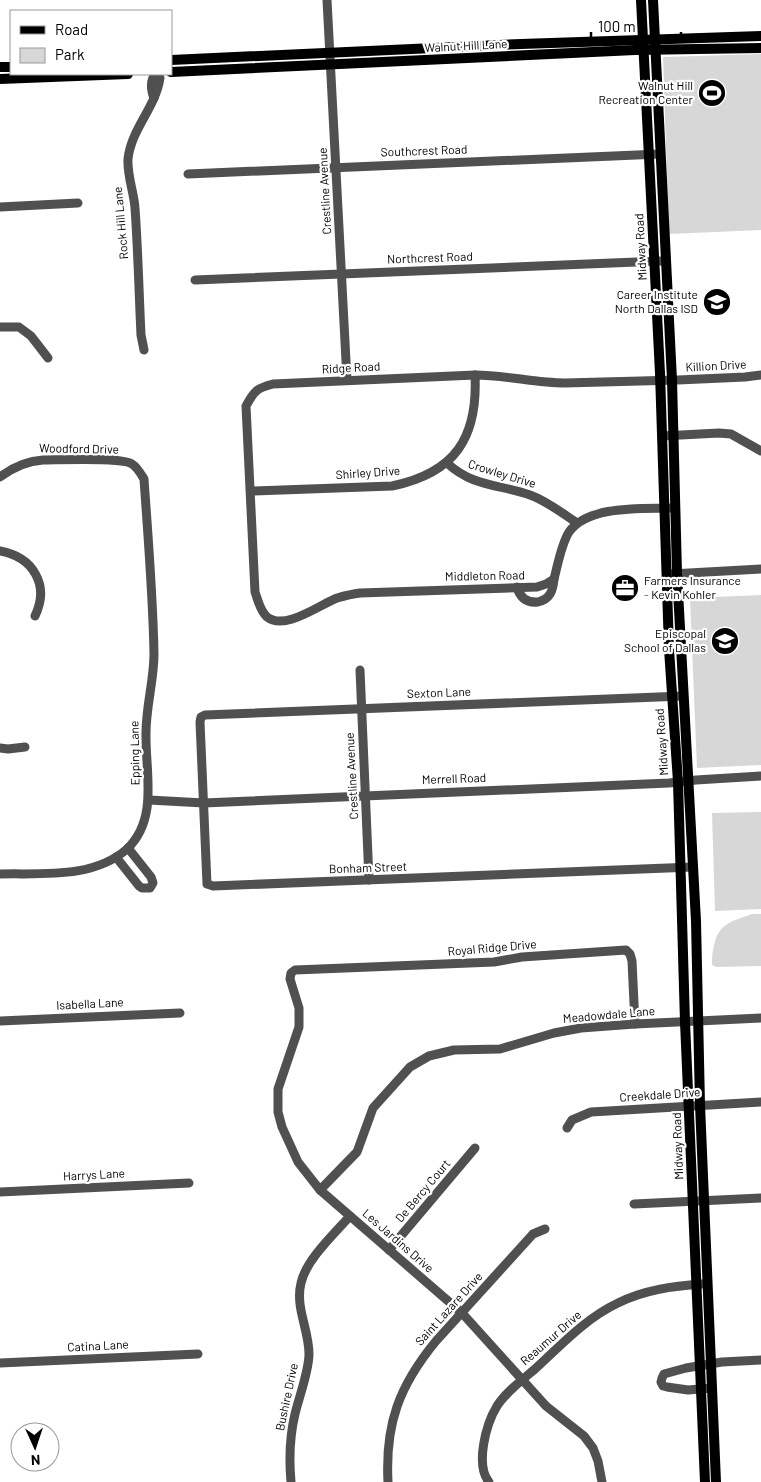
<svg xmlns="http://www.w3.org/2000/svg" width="761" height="1482" font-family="Barlow,sans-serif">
<rect width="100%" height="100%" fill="#fff"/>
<g fill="#d7d7d7">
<polygon points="761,54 761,230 669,234 663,57"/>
<polygon points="761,595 761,765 697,768 690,598"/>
<polygon points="761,812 761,909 715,911 712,813"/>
<path d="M752 914H761V966L716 967 712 965C712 953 714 932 726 925 733 920 744 917 752 914Z"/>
</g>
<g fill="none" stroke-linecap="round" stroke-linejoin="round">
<g stroke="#505050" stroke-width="9">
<polyline points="327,0 347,380"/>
<path d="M154 98C151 90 150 81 155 74"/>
<polyline points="188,174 660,154"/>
<polyline points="0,207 78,203"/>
<polyline points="195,280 661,261"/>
<polyline points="0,327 19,327 31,336 48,358"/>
<path d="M144 350 141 335C139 293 138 250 135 208 134 192 127 176 128 159 131 129 156 107 160 78L156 74"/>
<polyline points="662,436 719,433 731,434 761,451"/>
<path d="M447 463C473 487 498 484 530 495 547 501 562 513 577 523"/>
<path d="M0 477C12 468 27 461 43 460 58 460 122 457 132 464 137 467 141 474 144 479 148 537 153 596 154 654 154 680 146 706 146 733 145 771 159 819 127 849 93 879 42 873 0 874"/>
<path d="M251 491 392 486C455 473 478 438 475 375"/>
<path d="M671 508C642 509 588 505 569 532 561 545 558 564 554 579L546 584 537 587 360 593C352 594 344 596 337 598 319 605 285 631 267 617 260 611 258 600 255 592L246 406C254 391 257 388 273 384L475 375C506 375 535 383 565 383L678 380 745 377 761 375"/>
<path d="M0 551C33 557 50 585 35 616"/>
<polyline points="671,574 761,569"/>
<path d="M517 587C520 598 527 603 538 602 550 599 553 591 554 579"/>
<polyline points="360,670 369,880"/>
<polyline points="683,696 205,715 201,717 200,722 207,884 213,886 693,867"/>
<polyline points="0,748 8,749 25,747"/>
<polyline points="149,800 204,803 669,783 696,780 761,776"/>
<polyline points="116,857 139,886 142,888 150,888 153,883 151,877 128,848"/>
<polyline points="0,1021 180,1013"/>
<polyline points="567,1128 572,1120 591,1112 761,1102"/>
<polyline points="320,1190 357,1152 373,1108 410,1067 429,1056 454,1050 500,1049 554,1033 581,1028 635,1024 761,1018"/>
<polyline points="0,1192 189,1183"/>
<polyline points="634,1204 761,1198"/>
<polyline points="389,1250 475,1148"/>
<polyline points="0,1363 198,1354"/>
<polyline points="712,1388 688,1390 667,1387 663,1386 661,1382 662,1378 664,1374 686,1368 722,1362 761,1360"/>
<path d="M291 1482C289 1460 290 1435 295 1414 299 1397 309 1371 309 1354 309 1330 295 1307 301 1283 306 1260 334 1234 350 1216"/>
<path d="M388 1482C385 1424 399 1386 436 1341L533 1234 545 1229"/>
<path d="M489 1482C475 1465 486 1424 497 1406 506 1392 522 1380 535 1369 561 1345 586 1318 618 1303 644 1290 673 1286 702 1284"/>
<polyline points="602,1482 598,1461 593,1448 584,1436 546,1406 462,1313 320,1190 298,1162 282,1127 278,1112 278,1089 299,1027 299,1008 290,979 291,973 295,970 494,962 522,957 626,950 630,954 632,961 635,1024"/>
</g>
<g stroke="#000" stroke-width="10">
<polyline points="641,0 660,373 669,649 678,782 685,1022 705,1482"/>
<polyline points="653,0 672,380 677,573 696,921 700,1105 716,1482"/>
<polyline points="171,60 521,44 761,36"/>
<polyline points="0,67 11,67"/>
<polyline points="171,72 635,50 761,48"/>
<polyline points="0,79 128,74"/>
</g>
</g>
<defs>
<symbol id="stadium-disc" viewBox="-11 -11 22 22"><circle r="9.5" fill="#000" stroke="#fff"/><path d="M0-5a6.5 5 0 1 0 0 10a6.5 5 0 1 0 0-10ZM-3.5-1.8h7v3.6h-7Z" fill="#fff"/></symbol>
<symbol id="school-disc" viewBox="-11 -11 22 22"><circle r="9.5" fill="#000" stroke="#fff"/><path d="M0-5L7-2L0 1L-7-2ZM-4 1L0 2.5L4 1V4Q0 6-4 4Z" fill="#fff"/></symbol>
<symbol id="office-disc" viewBox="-11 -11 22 22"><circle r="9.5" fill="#000" stroke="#fff"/><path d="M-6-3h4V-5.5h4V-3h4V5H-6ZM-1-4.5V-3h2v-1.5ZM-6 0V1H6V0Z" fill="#fff"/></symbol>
</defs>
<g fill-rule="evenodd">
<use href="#stadium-disc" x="696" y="77" width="32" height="32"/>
<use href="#school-disc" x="701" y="286" width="32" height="32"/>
<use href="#office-disc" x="609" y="572" width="32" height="32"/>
<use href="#school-disc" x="709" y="625" width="32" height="32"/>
</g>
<g text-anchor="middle" stroke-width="4.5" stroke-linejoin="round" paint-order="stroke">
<g font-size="12" fill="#000" stroke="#fff">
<text transform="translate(466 46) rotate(-3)" y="4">Walnut Hill Lane</text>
<text transform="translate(424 151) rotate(-2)" y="4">Southcrest Road</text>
<text transform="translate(325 191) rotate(-93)" y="4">Crestline Avenue</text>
<text transform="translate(121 223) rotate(-95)" y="4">Rock Hill Lane</text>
<text transform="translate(641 247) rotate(-93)" y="4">Midway Road</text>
<text transform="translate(430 258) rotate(-2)" y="4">Northcrest Road</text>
<text transform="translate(716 366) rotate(-3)" y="4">Killion Drive</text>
<text transform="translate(351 368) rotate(-3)" y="4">Ridge Road</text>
<text transform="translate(79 449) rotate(1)" y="4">Woodford Drive</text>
<text transform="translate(368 473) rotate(-4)" y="4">Shirley Drive</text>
<text transform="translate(502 474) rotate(17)" y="4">Crowley Drive</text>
<text transform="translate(485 576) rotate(-1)" y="4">Middleton Road</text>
<text transform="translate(439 693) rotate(-2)" y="4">Sexton Lane</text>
<text transform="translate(662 742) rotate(-94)" y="4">Midway Road</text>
<text transform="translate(135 753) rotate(-91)" y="4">Epping Lane</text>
<text transform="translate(352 776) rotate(-93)" y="4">Crestline Avenue</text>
<text transform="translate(454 779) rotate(-2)" y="4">Merrell Road</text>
<text transform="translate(368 868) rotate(-2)" y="4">Bonham Street</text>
<text transform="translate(492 948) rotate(-5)" y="4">Royal Ridge Drive</text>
<text transform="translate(90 1004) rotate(-3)" y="4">Isabella Lane</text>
<text transform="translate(609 1015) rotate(-5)" y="4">Meadowdale Lane</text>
<text transform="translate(660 1095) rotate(-4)" y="4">Creekdale Drive</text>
<text transform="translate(678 1146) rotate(-92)" y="4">Midway Road</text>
<text transform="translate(94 1175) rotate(-3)" y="4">Harrys Lane</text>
<text transform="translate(423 1191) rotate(-50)" y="4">De Bercy Court</text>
<text transform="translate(398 1241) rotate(41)" y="4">Les Jardins Drive</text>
<text transform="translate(449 1309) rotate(-48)" y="4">Saint Lazare Drive</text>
<text transform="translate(551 1338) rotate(-41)" y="4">Reaumur Drive</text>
<text transform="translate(98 1346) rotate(-3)" y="4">Catina Lane</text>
<text transform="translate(287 1397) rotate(-78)" y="4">Bushire Drive</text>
</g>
<g font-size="12" fill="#000" stroke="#fff" text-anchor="end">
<text x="693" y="90">Walnut Hill<tspan x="693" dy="14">Recreation Center</tspan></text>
<text x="698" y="299">Career Institute<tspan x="698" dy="14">North Dallas ISD</tspan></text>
<text x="644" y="585" text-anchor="start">Farmers Insurance<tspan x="644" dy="14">- Kevin Kohler</tspan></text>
<text x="706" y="638">Episcopal<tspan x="706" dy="14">School of Dallas</tspan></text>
</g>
</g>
<rect x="10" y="10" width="162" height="65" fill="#ffffff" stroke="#999999"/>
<rect x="20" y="26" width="25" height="8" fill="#000000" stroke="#999999"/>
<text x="55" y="35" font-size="15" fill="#000000">Road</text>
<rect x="20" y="48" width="25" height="15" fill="#d7d7d7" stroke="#999999"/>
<text x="55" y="60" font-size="15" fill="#000000">Park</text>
<g transform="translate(35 1447) rotate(177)"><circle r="24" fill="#ffffff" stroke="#999999"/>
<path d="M0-4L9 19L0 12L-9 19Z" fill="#000000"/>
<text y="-8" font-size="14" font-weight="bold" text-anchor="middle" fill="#000000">N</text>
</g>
<path d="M591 32v8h90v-8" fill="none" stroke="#000000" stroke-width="2.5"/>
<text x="598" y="32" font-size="15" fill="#000000" stroke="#ffffff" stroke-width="4" paint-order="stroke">100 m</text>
</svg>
